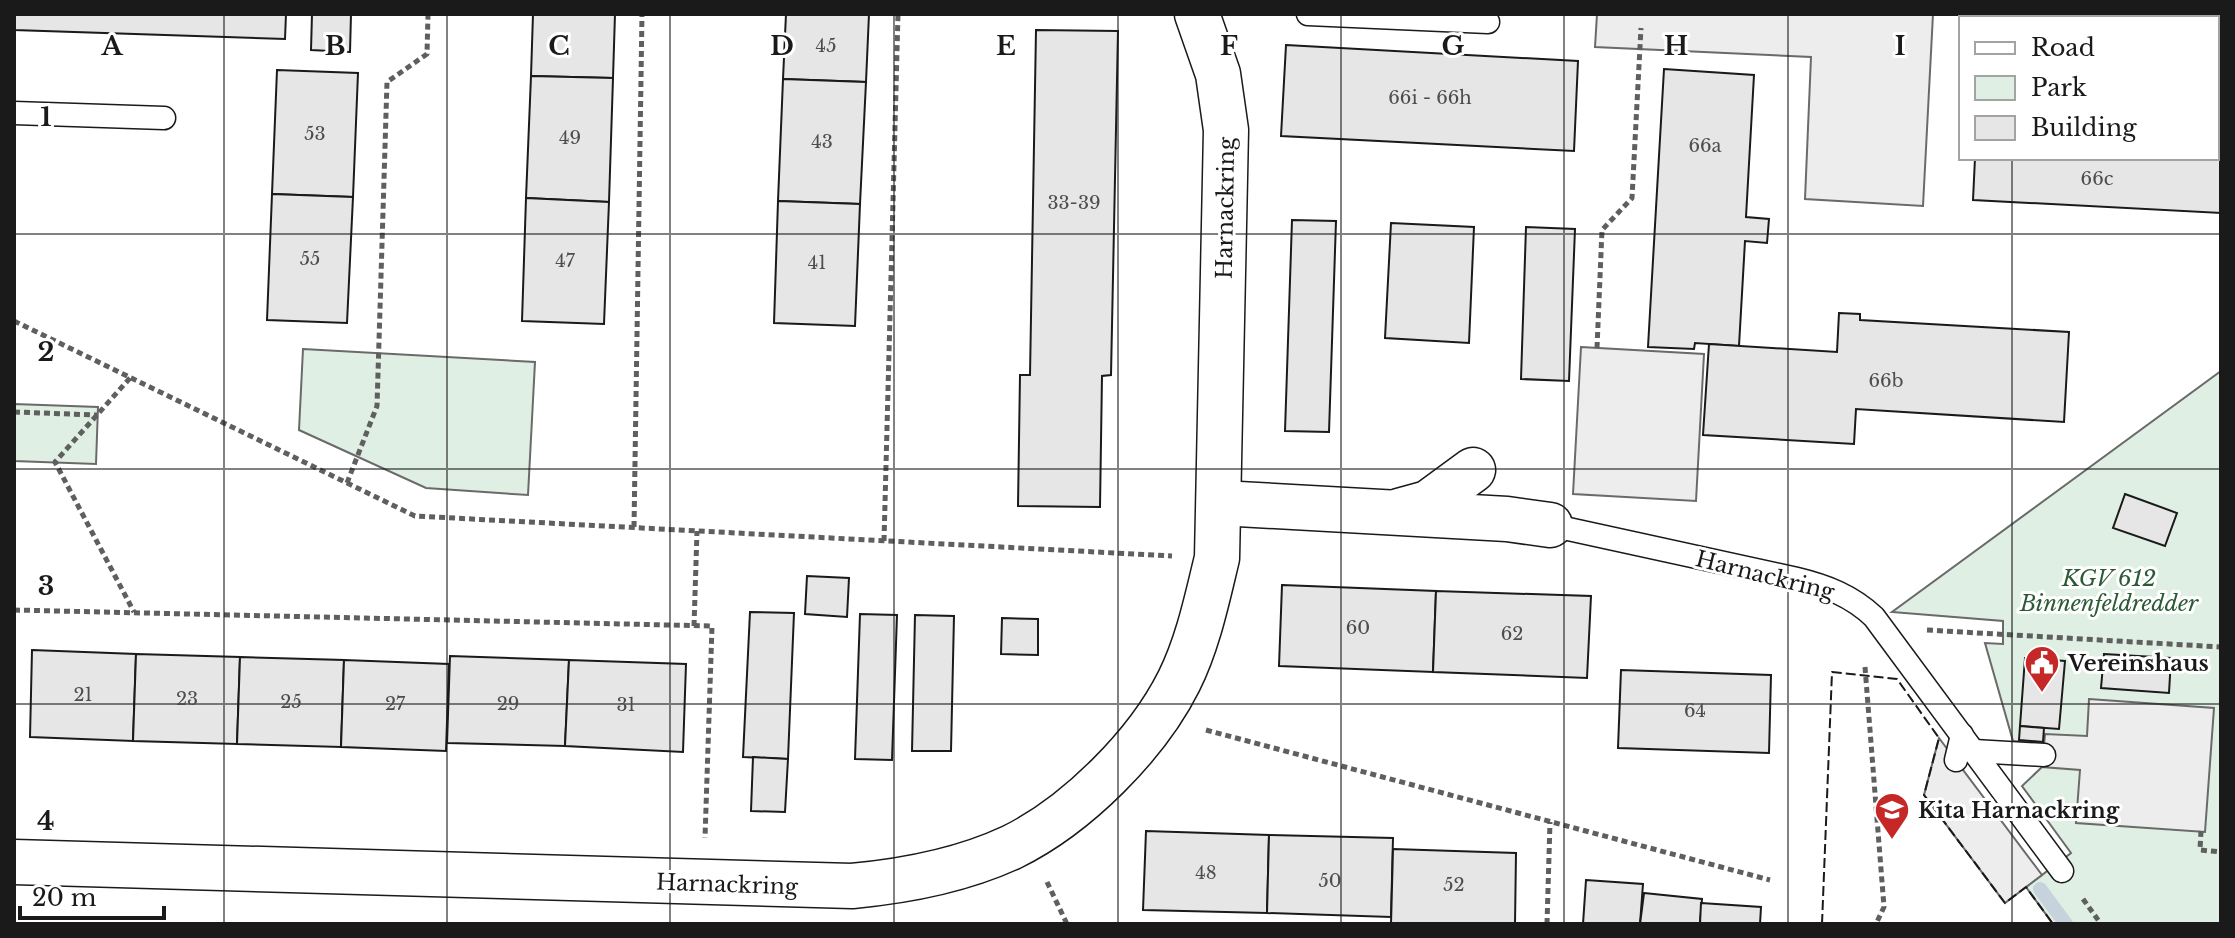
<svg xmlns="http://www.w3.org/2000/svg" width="2235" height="938" font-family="'Libre Baskerville',serif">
<rect width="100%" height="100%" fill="#fff"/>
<g fill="#e0efe3" stroke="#6a6a6a" stroke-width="2">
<polygon points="303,349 535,362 528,495 426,488 299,430"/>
<polygon points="2221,371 2221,924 2053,924 2026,887 2071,853 2022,786 2042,767 2044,744 2013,741 1985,643 2003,644 2003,621 1892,612"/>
<polygon points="14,404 98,407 96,464 14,461"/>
</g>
<g fill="#ededed" stroke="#6a6a6a" stroke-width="2">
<polygon points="1597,14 1933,14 1923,206 1805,199 1811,57 1595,47"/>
<polygon points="1581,347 1704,354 1696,501 1573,494"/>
<polygon points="2089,699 2214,708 2205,832 2076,823 2080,770 2042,767 2045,734 2087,736"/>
<polygon points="1939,738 2042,875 2005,903 1924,795"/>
</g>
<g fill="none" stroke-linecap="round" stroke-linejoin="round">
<polyline stroke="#c6d2dc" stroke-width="14" points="2040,889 2066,924"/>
</g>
<g fill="#e6e6e6" stroke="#1a1a1a" stroke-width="2">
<polygon points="14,14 286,14 285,39 14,30"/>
<polygon points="312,14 351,14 350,52 311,50"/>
<polygon points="533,14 615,14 613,78 531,76"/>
<polygon points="786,14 869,14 866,82 783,79"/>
<polygon points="1036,30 1118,31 1111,375 1102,376 1100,507 1018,506 1020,375 1030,375"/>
<polygon points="1286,45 1578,61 1574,151 1281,136"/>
<polygon points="1664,69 1754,75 1746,217 1769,219 1767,243 1745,241 1739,346 1695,343 1694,349 1648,347"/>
<polygon points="277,70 358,73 353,197 272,194"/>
<polygon points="531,76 613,78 609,202 526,198"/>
<polygon points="783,79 866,82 860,204 778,201"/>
<polygon points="2217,120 2221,120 2221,213 1973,200 1975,158 2217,158"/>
<polygon points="272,194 353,197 347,323 267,320"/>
<polygon points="526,198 609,202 604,324 522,321"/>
<polygon points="778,201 860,204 855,326 774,323"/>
<polygon points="1292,220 1336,221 1329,432 1285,431"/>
<polygon points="1391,223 1474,227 1469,343 1385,338"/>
<polygon points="1526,227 1575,229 1569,381 1521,379"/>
<polygon points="1839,313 1860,314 1860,320 2069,332 2064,422 1856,409 1854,444 1703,435 1709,344 1837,352"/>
<polygon points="2125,494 2177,513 2165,546 2113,528"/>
<polygon points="807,576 849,578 847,617 805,614"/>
<polygon points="1282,585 1436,591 1433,672 1279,666"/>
<polygon points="1436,591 1591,596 1587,678 1433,672"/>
<polygon points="750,612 794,613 788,759 743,757"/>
<polygon points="860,614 897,615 892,760 855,759"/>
<polygon points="915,615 954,616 951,751 912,751"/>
<polygon points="1002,618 1038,619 1038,655 1001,654"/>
<polygon points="32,650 136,654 133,741 30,737"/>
<polygon points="136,654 240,657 237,744 133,741"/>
<polygon points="2104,654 2171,658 2169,693 2101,688"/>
<polygon points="450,656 569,660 565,746 447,743"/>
<polygon points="240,657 344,660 341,747 237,744"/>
<polygon points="2025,658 2065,661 2059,729 2020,726"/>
<polygon points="344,660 449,664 446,751 341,747"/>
<polygon points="569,660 686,664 683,752 565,746"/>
<polygon points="1621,670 1771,675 1769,753 1618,748"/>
<polygon points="2020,726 2044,728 2043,742 2019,740"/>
<polygon points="753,757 788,759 785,812 751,811"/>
<polygon points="1146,831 1269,835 1267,913 1143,910"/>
<polygon points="1269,835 1393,838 1391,917 1267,913"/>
<polygon points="1393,849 1516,853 1515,924 1391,924"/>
<polygon points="1586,880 1643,884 1640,924 1583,924"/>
<polygon points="1644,893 1702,899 1700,924 1640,924"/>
<polygon points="1701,903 1761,907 1760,924 1700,924"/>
</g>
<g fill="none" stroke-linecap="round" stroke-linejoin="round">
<defs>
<g id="lane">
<polyline points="1308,14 1488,22"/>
<polyline points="14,113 164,118"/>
<path d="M1550 525 1797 579C1826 586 1852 596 1874 617L2062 871"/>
<polyline points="1974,751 2044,755"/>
<polyline points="1956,760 1962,735"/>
</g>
<g id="street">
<polyline points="1220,503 1507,519 1550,525"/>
<polyline points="1399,511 1428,503 1473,470"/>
<path d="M14 862 852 886C906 881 963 870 1012 847 1077 815 1147 745 1179 681 1198 643 1207 599 1217 558L1226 130 1218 74 1197 14"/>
</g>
</defs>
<use href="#lane" stroke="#1a1a1a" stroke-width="25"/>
<use href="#street" stroke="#1a1a1a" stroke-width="47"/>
<g stroke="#5f5f5f" stroke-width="5" stroke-dasharray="6 4" stroke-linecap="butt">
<polyline points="14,321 415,516 1172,556"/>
<polyline points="1597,348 1602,230 1632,198 1641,28"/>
<polyline points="130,378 55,462 134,612"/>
<polyline points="14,412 97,415"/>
<polyline points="347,483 377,406 387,82 427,54 428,14"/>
<polyline points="634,527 642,14"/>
<polyline points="884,541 898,14"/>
<polyline points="14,610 712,626 705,838"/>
<polyline points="694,626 697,531"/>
<polyline points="1927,630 2221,647"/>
<polyline points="1865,667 1884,907 1876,924"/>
<polyline points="1206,730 1770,880"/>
<polyline points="2201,831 2200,850 2221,852"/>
<polyline points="1047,882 1067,924"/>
<polyline points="2083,899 2101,924"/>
<polyline points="1547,924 1550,822"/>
</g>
<use href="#lane" stroke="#fff" stroke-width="22"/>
<use href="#street" stroke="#fff" stroke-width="44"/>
<polyline stroke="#1a1a1a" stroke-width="2" stroke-dasharray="10 4" stroke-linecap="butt" points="1822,924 1832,672 1897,679 1939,738 1924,795 2005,903 2026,887 2053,924"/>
</g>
<path fill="none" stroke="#1a1a1a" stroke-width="2" stroke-opacity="0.55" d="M224 14V924M447 14V924M670 14V924M894 14V924M1118 14V924M1341 14V924M1564 14V924M1788 14V924M2012 14V18M2012 158V924M14 234H2221M14 469H2221M14 704H2221"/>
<defs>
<symbol id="civic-pin" viewBox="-11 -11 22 30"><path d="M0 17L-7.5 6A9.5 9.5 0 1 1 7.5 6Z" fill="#c62828" stroke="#fff"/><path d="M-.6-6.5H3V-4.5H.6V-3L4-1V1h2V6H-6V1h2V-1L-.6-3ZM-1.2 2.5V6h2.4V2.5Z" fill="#fff"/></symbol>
<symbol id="school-pin" viewBox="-11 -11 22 30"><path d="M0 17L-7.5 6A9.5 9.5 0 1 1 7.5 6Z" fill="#c62828" stroke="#fff"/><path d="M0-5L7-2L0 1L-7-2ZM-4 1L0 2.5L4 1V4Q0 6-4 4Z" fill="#fff"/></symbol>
</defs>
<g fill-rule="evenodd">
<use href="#civic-pin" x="2022" y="643" width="40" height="54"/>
<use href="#school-pin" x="1872" y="790" width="40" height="54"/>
</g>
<g text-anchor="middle" stroke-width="6" stroke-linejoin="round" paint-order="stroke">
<g font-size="18" fill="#4d4d4d">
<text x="826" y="52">45</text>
<text x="1430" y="104">66i - 66h</text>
<text x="315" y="140">53</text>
<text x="570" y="144">49</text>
<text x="822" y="148">43</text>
<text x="1705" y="152">66a</text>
<text x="2097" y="185">66c</text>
<text x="1074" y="209">33-39</text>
<text x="310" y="265">55</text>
<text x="565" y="267">47</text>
<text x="817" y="269">41</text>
<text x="1886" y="387">66b</text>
<text x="1358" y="634">60</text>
<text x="1512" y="640">62</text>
<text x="83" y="701">21</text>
<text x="187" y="705">23</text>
<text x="291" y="708">25</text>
<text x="395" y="710">27</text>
<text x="508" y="710">29</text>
<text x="626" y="711">31</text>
<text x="1695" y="717">64</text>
<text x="1206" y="879">48</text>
<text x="1330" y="887">50</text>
<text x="1454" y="891">52</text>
</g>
<g font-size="22" fill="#1a1a1a" stroke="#fff">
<text transform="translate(1225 208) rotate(-89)" y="8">Harnackring</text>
<text transform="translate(1765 575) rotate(14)" y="8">Harnackring</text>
<text transform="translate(727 884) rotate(2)" y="8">Harnackring</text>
</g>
<g font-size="22" font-style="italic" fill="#2b5a34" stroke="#fff">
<text x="2109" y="586">KGV 612<tspan x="2109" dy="25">Binnenfeldredder</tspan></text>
</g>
<g font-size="22" font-weight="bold" fill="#1a1a1a" stroke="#fff" text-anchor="start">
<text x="2068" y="671">Vereinshaus</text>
<text x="1918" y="818">Kita Harnackring</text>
</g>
</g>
<g font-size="26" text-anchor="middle" font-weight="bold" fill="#1a1a1a" stroke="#fff" stroke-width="6" stroke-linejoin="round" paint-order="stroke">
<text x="112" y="55">A</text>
<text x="335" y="55">B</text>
<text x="559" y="55">C</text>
<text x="782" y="55">D</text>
<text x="1006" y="55">E</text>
<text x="1229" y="55">F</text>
<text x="1453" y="55">G</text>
<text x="1676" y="55">H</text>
<text x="1900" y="55">I</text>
<text x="46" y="126">1</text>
<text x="46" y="361">2</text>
<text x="46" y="595">3</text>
<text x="46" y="830">4</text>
</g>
<rect width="2235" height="938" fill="none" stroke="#1a1a1a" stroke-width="32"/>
<rect x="1959" y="16" width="260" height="144" fill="#ffffff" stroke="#a3a3a3" stroke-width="2"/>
<rect x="1975" y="42" width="40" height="12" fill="#ffffff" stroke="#a3a3a3" stroke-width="2"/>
<text x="2031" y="56" font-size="24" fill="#1a1a1a">Road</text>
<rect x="1975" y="76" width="40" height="24" fill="#e0efe3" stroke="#a3a3a3" stroke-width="2"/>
<text x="2031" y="96" font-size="24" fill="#1a1a1a">Park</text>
<rect x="1975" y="116" width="40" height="24" fill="#e6e6e6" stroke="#a3a3a3" stroke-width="2"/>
<text x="2031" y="136" font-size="24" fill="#1a1a1a">Building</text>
<path d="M20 906v12h144v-12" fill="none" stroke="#1a1a1a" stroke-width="4"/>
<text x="32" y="906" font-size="24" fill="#1a1a1a" stroke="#ffffff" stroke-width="6" paint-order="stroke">20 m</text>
</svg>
